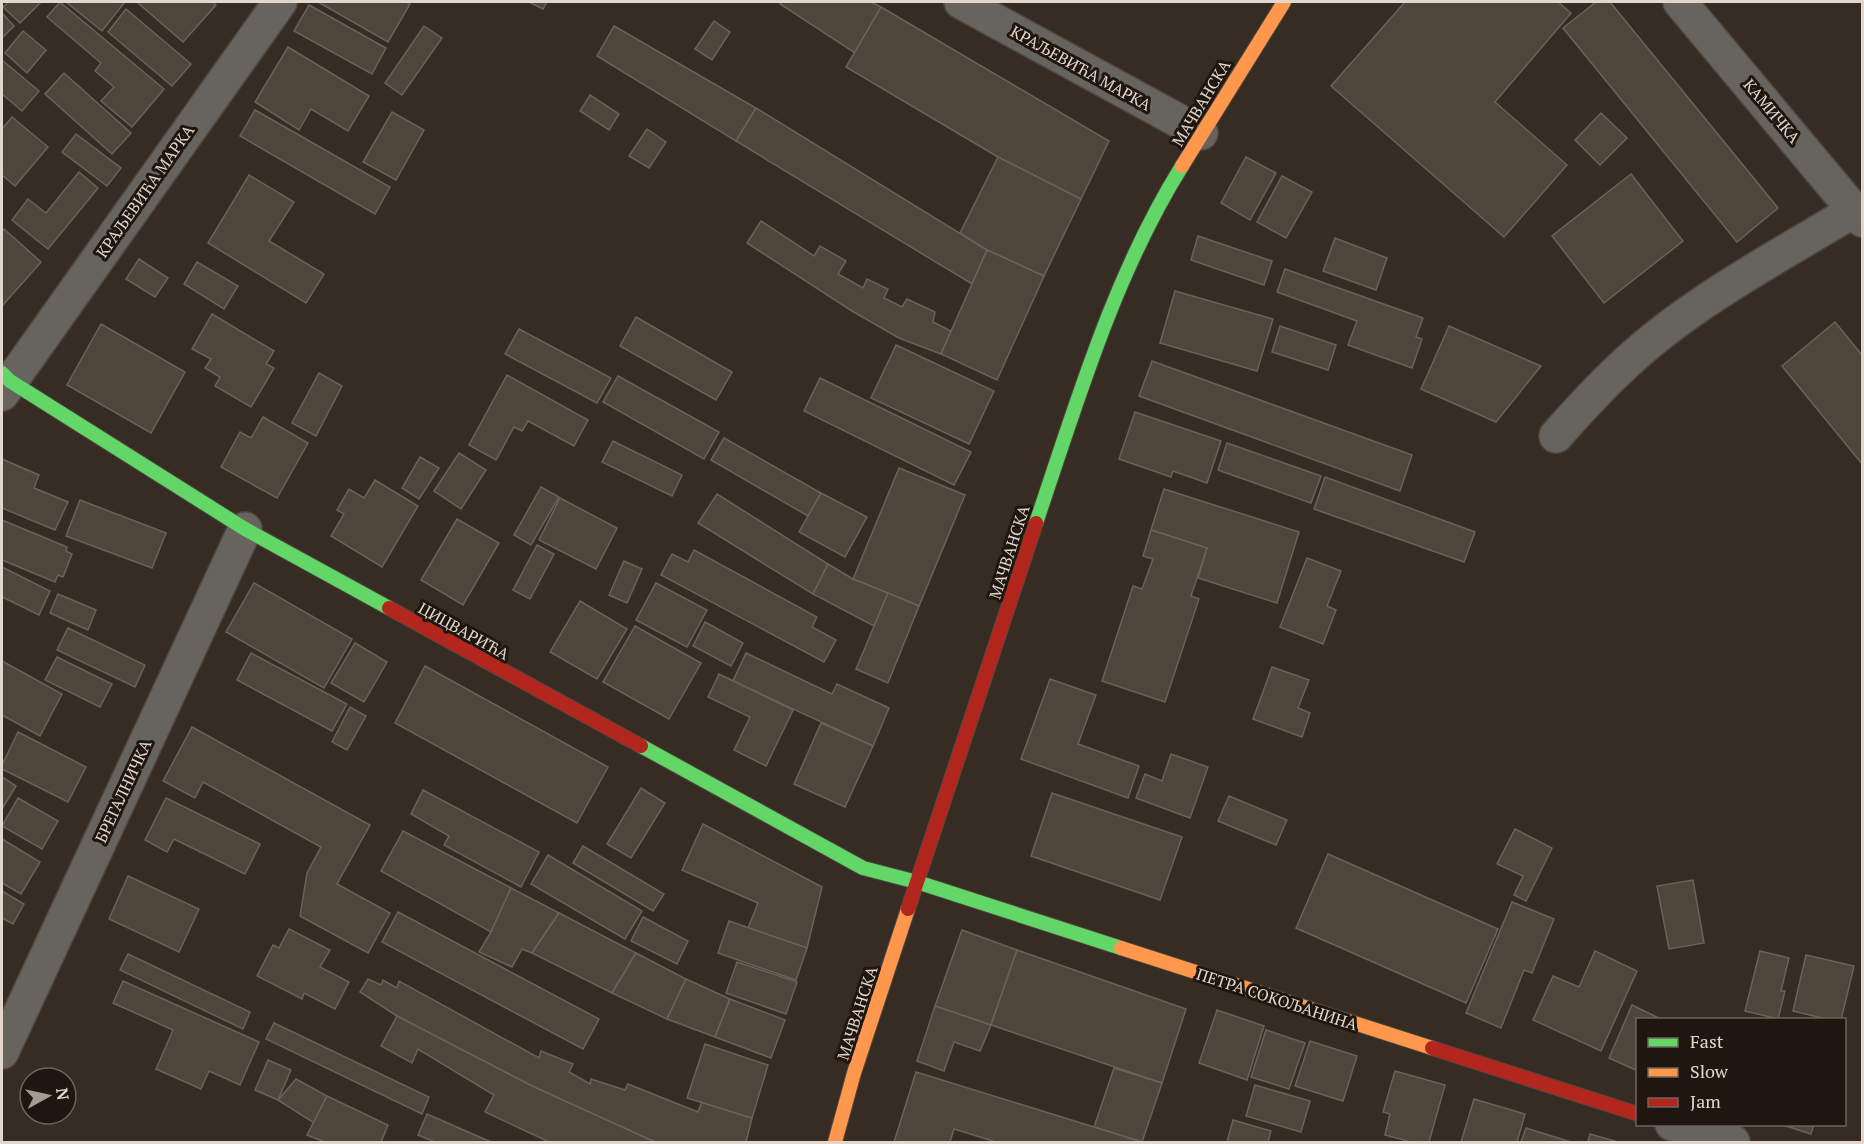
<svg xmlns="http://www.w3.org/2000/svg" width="1864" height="1144" font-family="'PT Serif',serif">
<rect width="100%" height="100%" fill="#362c23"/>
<g fill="#50453b" stroke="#6b625b" stroke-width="1.5">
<polygon points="9,2 41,2 20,23 3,7"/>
<polygon points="60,2 164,89 132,127 101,101 114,87 95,71 101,63 47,17"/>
<polygon points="66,2 123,2 124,3 102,31"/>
<polygon points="137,2 212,2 216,5 183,42"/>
<polygon points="318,2 406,2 410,4 388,42"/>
<polygon points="529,2 547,2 543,9"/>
<polygon points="782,2 871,2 881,7 855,53 780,4"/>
<polygon points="1405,2 1558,2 1571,13 1495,102 1567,165 1504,237 1331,86"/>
<polygon points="1596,2 1610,2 1778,208 1737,242 1563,28"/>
<polygon points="309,5 386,48 372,74 294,31"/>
<polygon points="881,7 1109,141 1081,199 998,157 846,67"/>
<polygon points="126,9 191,64 172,86 108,32"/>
<polygon points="2,13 14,26 2,38"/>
<polygon points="714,21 730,32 712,60 695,49"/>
<polygon points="424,26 442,38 402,95 385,83"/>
<polygon points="614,26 756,108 736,141 597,56"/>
<polygon points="23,31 46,50 27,73 5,53"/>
<polygon points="288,47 369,96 348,131 311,109 299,130 255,102"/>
<polygon points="2,60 39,91 22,111 2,94"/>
<polygon points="64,73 131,133 112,154 45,94"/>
<polygon points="590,95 619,114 609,130 580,111"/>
<polygon points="756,108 987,250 972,284 736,141"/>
<polygon points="255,110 390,187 375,214 240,136"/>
<polygon points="392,112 424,130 396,180 363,162"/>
<polygon points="1601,113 1627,138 1600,165 1575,140"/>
<polygon points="12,117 48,147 15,186 2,175 2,129"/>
<polygon points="647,129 666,142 649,168 629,156"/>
<polygon points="76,134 121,168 107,186 62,152"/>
<polygon points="998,157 1081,199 1044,276 987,250 960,233"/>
<polygon points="1246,157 1276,173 1250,220 1221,203"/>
<polygon points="79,172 98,188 48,249 12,220 28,199 46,213"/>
<polygon points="1631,174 1683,241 1604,303 1552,236"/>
<polygon points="249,175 294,202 269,241 324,274 306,303 208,243"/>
<polygon points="1282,176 1312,192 1286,238 1257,222"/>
<polygon points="761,221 814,256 820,246 846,261 838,274 863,288 867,279 888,289 884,298 902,307 907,299 935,312 933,322 951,331 941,354 899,338 852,311 747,243"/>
<polygon points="4,229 41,262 2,306 2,232"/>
<polygon points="1198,236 1272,261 1264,285 1191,260"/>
<polygon points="1335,238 1387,258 1376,290 1323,271"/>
<polygon points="987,250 1044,276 997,380 941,354"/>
<polygon points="139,259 168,278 155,297 126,279"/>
<polygon points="197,262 238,286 224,309 184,284"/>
<polygon points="1285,269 1423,318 1416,337 1422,339 1412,368 1348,345 1357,321 1277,292"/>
<polygon points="1175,291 1273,319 1257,371 1160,343"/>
<polygon points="212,314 274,351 266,364 274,368 251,407 215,386 220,377 205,368 211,359 192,349"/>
<polygon points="636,317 732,372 716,400 620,346"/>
<polygon points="1835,322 1862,355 1862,464 1782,366"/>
<polygon points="101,324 185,372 151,433 67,385"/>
<polygon points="1280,326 1336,345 1328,370 1272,352"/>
<polygon points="1449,326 1541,366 1496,422 1421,389"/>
<polygon points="519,329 611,378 597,403 505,354"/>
<polygon points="896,345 994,391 969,444 871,398"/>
<polygon points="1152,361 1412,455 1400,491 1139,396"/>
<polygon points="319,373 342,386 316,436 292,423"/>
<polygon points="507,375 588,420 574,446 528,421 522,431 514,427 496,460 469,445"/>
<polygon points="618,376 719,432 704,459 603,402"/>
<polygon points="820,378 971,452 954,485 804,411"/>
<polygon points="1135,412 1221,441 1207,483 1173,471 1171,477 1119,459"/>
<polygon points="263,417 308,443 277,498 221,467 240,432 251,438"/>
<polygon points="724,438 821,493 808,516 711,460"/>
<polygon points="613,441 682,475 672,496 602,462"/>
<polygon points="1227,443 1321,476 1311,503 1218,470"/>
<polygon points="459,453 486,470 461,509 434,491"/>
<polygon points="420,457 439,468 419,499 402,488"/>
<polygon points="2,459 39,475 34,488 68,502 55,530 2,508"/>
<polygon points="899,468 965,495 919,606 853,579"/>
<polygon points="1325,477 1475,532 1464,562 1314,509"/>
<polygon points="375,480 418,506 382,567 331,536 344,514 337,510 349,489 364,498"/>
<polygon points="541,487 559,497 531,545 514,535"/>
<polygon points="1164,489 1299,532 1277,603 1198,578 1207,548 1151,530"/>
<polygon points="821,493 867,517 845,557 799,532"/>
<polygon points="717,494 828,564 813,594 698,523"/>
<polygon points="560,498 617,528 596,569 539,540"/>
<polygon points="80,500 166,533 152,568 66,536"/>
<polygon points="457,519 499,543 463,605 421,580"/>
<polygon points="2,520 67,547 66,551 72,554 63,577 58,575 55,582 2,560"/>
<polygon points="1151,530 1207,548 1191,596 1199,599 1165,702 1102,681 1133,586 1142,589 1153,559 1143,556"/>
<polygon points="537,545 554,554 530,599 513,590"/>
<polygon points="694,550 817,617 812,627 836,640 824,662 661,575 672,554 688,562"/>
<polygon points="1307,558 1341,571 1327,606 1336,610 1323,644 1280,627"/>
<polygon points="624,561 642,569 627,603 609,595"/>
<polygon points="828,564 853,579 888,593 874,626 813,594"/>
<polygon points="2,567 50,591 39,615 2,597"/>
<polygon points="254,583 352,639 324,688 226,632"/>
<polygon points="656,583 707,610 687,647 636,620"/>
<polygon points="888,593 919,606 888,683 856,669"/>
<polygon points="58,594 96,610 88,630 50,613"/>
<polygon points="580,601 627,629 597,679 550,652"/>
<polygon points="705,622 743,643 731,666 693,646"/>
<polygon points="635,626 701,663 669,719 603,682"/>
<polygon points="68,628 145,665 135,687 57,650"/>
<polygon points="355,643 387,662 364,702 331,683"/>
<polygon points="251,653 347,704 332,731 237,680"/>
<polygon points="746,653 832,694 837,684 889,708 873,746 733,681"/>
<polygon points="57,657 112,684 100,707 45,680"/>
<polygon points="2,661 62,694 40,736 2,715"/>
<polygon points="425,666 608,767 577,823 395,723"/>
<polygon points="1272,667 1309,680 1298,708 1310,713 1302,737 1253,719"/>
<polygon points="719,674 793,710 766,766 734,750 750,717 708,697"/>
<polygon points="1050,679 1096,695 1078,744 1139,766 1128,798 1021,759"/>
<polygon points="350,707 366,716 347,750 332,742"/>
<polygon points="821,723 873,746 845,807 794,784"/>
<polygon points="192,727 370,825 337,884 390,913 368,953 300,916 307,873 321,847 203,782 195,798 163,781"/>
<polygon points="18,732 86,767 68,802 2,769 2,765"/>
<polygon points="1171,754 1208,767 1190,818 1136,798 1145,774 1162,781"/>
<polygon points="2,777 16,786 2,809"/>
<polygon points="641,788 665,803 631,858 607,844"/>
<polygon points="423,790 539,852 521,887 444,845 449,836 411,814"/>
<polygon points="1052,793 1182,837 1160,900 1031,856"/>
<polygon points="1229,796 1287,820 1276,845 1218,821"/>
<polygon points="18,798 58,821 42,849 2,826"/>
<polygon points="166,798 260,844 245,874 174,839 167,852 145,840"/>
<polygon points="703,824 822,887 807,948 748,928 758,903 682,870"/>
<polygon points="1515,829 1552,848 1526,901 1514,895 1523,876 1497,864"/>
<polygon points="403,831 511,888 491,932 381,871"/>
<polygon points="2,839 40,862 21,894 2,883"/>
<polygon points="583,846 664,894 653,911 573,863"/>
<polygon points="1328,854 1498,929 1466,1003 1296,928"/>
<polygon points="548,855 642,911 625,939 531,884"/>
<polygon points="128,876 199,909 179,952 109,919"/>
<polygon points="1693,880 1704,943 1669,949 1657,886"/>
<polygon points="511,888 559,913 532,953 522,949 512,967 479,952 491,932"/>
<polygon points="2,891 24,904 13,924 2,918"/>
<polygon points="1512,902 1554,919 1532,973 1524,970 1501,1028 1466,1013"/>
<polygon points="398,912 599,1019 583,1049 382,942"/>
<polygon points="559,913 636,953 612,993 532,953"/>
<polygon points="643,917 688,941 677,964 631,941"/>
<polygon points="729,921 807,948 796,980 718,953"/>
<polygon points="289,929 330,950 320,967 349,982 335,1009 304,993 302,999 257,976 273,945 279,948"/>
<polygon points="962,930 1017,950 991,1025 935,1006"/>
<polygon points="1017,950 1186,1009 1162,1083 991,1025"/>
<polygon points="1595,951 1637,971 1601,1051 1533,1020 1553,976 1579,987"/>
<polygon points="1760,951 1789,958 1781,991 1785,991 1778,1019 1745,1011"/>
<polygon points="636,953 686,979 667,1019 612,993"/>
<polygon points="128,954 250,1012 243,1029 120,970"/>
<polygon points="1806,955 1854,966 1841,1020 1830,1020 1793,1011"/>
<polygon points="737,962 797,982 786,1014 726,993"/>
<polygon points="368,979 381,985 383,980 397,988 399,981 539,1058 541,1051 573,1064 569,1072 590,1084 591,1079 625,1090 628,1084 698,1112 702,1102 752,1118 746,1142 655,1142 632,1132 532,1086 397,1016 360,992"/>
<polygon points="686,979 730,999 715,1037 667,1019"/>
<polygon points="123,981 259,1042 240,1085 209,1071 201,1089 156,1069 173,1030 113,1003"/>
<polygon points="730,999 785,1020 771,1058 715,1037"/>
<polygon points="1632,1005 1663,1020 1638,1020 1638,1071 1609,1058"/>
<polygon points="935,1006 991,1025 980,1051 954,1042 944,1071 917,1061"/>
<polygon points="1217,1010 1264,1026 1247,1080 1199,1063"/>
<polygon points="397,1016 532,1086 655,1142 549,1142 485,1112 494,1095 418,1049 412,1063 381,1046"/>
<polygon points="274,1023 429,1097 422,1114 266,1039"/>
<polygon points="1266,1030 1305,1043 1289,1089 1251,1077"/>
<polygon points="1310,1041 1357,1056 1343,1101 1295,1086"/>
<polygon points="705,1044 768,1065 752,1118 687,1098"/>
<polygon points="268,1060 291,1070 278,1100 255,1090"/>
<polygon points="1114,1068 1162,1083 1142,1142 1094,1127"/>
<polygon points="1395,1071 1445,1085 1429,1142 1411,1142 1385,1135 1390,1114 1383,1112"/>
<polygon points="916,1072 1094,1127 1142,1142 996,1142 954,1129 950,1142 894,1142"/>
<polygon points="296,1079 327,1096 314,1123 278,1100"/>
<polygon points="1255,1085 1310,1101 1301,1132 1246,1116"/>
<polygon points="327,1096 388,1125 381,1142 325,1142 307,1135"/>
<polygon points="1474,1099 1525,1114 1517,1142 1461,1142"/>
<polygon points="427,1114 491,1142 435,1142 418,1135"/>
<polygon points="1233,1120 1271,1131 1268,1142 1227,1142"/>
<polygon points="1780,1124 1814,1124 1811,1134"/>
<polygon points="1526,1128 1571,1142 1521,1142"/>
<polygon points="1590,1134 1618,1142 1588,1142"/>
</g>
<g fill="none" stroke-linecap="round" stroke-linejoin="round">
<defs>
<g id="street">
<polyline points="961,2 1201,133"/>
<polyline points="1680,2 1862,220"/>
<polyline points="2,394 280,2"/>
<path d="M1556 436C1578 411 1601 386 1626 363 1690 303 1779 256 1855 210"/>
<polyline points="2,1052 245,529"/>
<polyline points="1672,1124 1733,1142"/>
</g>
<g id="fast">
<polyline points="2,373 10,381 245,529 389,608"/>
<path d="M1036 523C1077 402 1114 275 1182 166"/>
<polyline points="641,746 863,868 917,882 1121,948"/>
</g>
<g id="slow">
<polyline points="1182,166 1284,2"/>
<polyline points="1121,948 1432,1048"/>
<polyline points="835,1142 854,1073 908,909"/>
</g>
<g id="jam">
<polyline points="389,608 641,746"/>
<polyline points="908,909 1036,523"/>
<polyline points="1432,1048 1638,1114"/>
</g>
</defs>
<use href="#street" stroke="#504740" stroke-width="36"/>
<use href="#fast" stroke="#504740" stroke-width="16"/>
<use href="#slow" stroke="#504740" stroke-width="16"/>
<use href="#jam" stroke="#504740" stroke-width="16"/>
<use href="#street" stroke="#67635e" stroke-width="33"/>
<use href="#fast" stroke="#63d668" stroke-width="14"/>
<use href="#slow" stroke="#ff974d" stroke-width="14"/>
<use href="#jam" stroke="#b3261e" stroke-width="14"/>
</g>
<g text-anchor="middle" stroke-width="6" stroke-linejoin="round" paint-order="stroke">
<g font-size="16" fill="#e3d7cd" stroke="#1f170f">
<text transform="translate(1081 68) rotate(29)" y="6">КРАЉЕВИЋА МАРКА</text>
<text transform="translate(1201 103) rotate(-59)" y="6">МАЧВАНСКА</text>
<text transform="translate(1772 111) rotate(50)" y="6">КАМИЧКА</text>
<text transform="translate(145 191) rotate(-55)" y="6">КРАЉЕВИЋА МАРКА</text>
<text transform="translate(1009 552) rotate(-72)" y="6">МАЧВАНСКА</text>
<text transform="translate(464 631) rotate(29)" y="6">ЦИЦВАРИЋА</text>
<text transform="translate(123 791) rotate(-65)" y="6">БРЕГАЛНИЧКА</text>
<text transform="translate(1277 999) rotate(18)" y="6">ПЕТРА СОКОЉАНИНА</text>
<text transform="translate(857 1013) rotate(-72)" y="6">МАЧВАНСКА</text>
</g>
</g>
<rect width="1864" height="1144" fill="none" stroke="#e3d7cd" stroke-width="6"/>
<rect x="1636" y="1018" width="210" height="108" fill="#1f170f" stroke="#6d645b" stroke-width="1.5"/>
<rect x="1648" y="1038" width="30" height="9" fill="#63d668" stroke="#6d645b" stroke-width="1.5"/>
<text x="1690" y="1048" font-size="18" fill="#e3d7cd">Fast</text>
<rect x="1648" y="1068" width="30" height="9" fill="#ff974d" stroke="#6d645b" stroke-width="1.5"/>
<text x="1690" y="1078" font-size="18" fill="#e3d7cd">Slow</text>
<rect x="1648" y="1098" width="30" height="9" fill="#b3261e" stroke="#6d645b" stroke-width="1.5"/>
<text x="1690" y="1108" font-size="18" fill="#e3d7cd">Jam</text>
<g transform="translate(48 1096) rotate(82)"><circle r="28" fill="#1f170f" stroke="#6d645b" stroke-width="1.5"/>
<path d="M0-4.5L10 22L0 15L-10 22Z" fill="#a69b92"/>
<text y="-9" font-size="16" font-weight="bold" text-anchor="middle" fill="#e3d7cd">N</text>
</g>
</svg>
